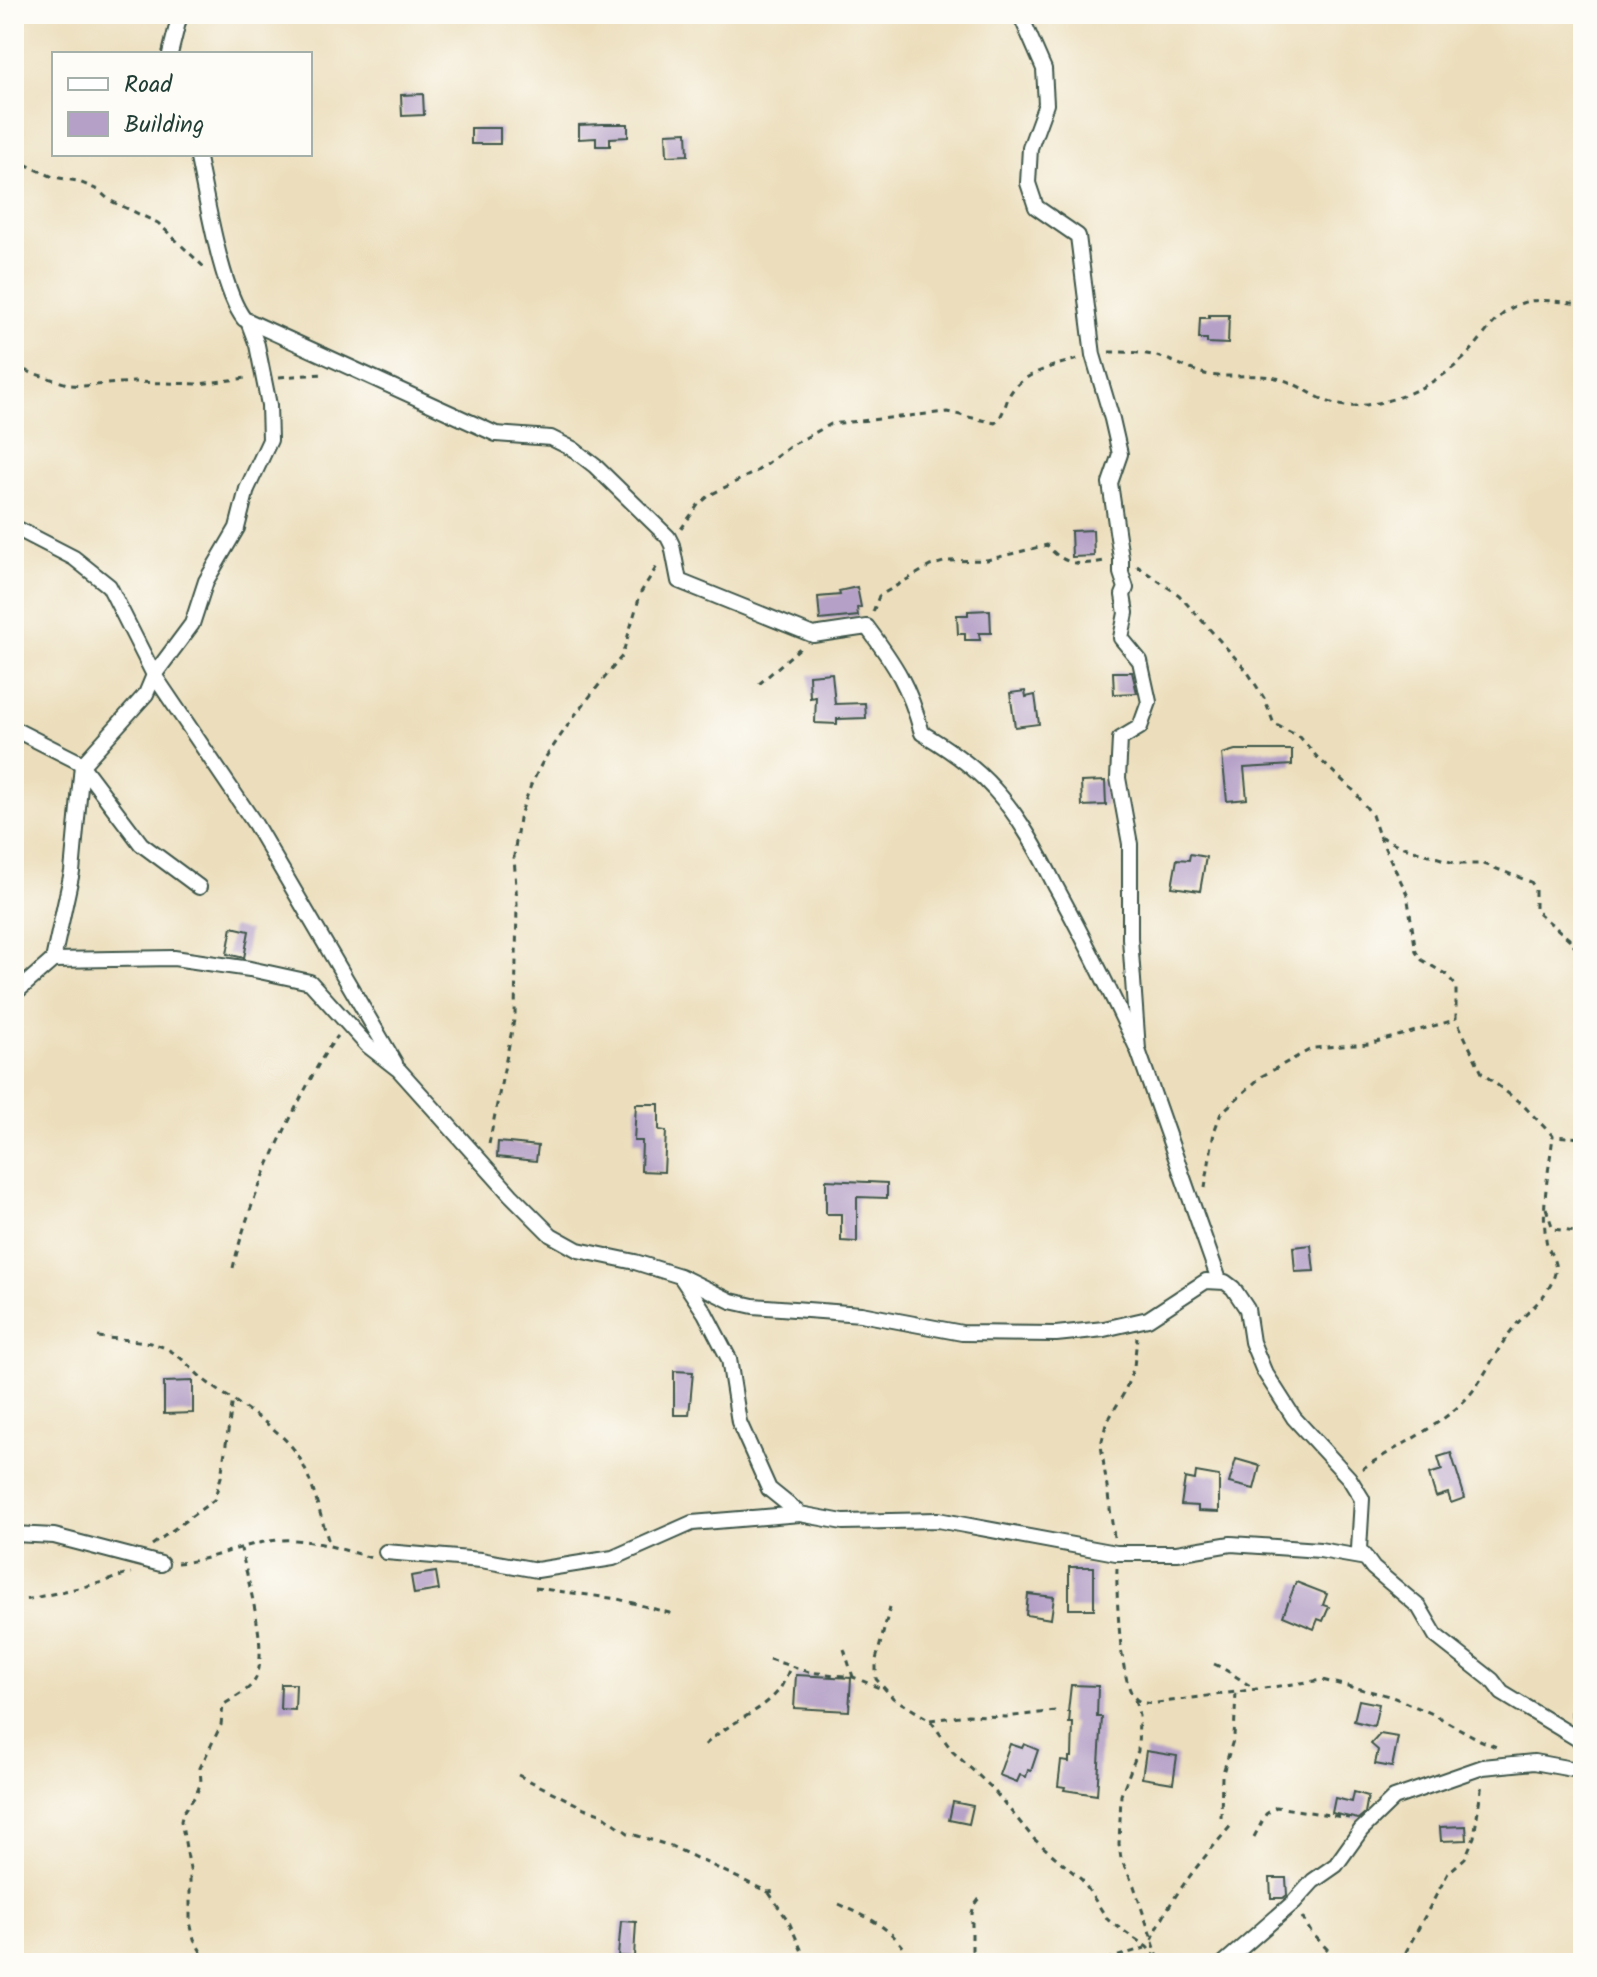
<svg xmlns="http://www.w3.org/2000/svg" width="1597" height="1977" font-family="Kalam,sans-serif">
<rect width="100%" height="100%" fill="#fdfcf7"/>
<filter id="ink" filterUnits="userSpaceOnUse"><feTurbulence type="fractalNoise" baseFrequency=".0125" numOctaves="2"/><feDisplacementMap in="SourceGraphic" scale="16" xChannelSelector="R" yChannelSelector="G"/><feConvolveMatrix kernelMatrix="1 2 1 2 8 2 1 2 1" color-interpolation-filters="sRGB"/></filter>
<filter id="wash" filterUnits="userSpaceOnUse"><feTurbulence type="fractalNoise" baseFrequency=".006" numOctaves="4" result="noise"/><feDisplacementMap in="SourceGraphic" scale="32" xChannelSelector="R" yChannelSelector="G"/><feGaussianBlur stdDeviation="1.8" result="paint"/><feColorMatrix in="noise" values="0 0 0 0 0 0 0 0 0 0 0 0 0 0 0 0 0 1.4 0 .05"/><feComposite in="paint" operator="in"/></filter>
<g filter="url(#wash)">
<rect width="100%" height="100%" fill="#ecdebc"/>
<g id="blocks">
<g fill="#b5a0c7">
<polygon points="423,94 424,115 402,116 401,95"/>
<polygon points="603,124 628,124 628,137 610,138 610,146 596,146 596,138 579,139 579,125"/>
<rect x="471" y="128" width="29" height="16"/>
<polygon points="687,132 688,155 667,156 666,133"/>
<polygon points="1209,315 1229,315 1228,344 1207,343 1207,339 1199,339 1200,318 1209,318"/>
<polygon points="1093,530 1094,556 1072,557 1071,531"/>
<polygon points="857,587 861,607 857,608 858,616 820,620 818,597 840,595 839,591"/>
<polygon points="990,610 991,633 979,633 980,640 965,640 965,634 958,634 957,615 968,615 968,611"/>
<polygon points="1113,672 1132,672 1137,693 1114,694"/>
<polygon points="832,673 835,704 865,703 866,718 837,719 837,724 815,723 816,697 810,698 809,675"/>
<polygon points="1025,691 1026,697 1035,695 1039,724 1015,727 1010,693"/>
<polygon points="1235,750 1292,750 1292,765 1244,768 1247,799 1227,801 1222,754"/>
<polygon points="1105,781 1106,805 1082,806 1081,782"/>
<polygon points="1190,854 1206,857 1200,891 1172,887 1177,859 1189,860"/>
<polygon points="232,927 249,931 244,958 227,954"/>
<polygon points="636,1104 659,1104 659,1130 666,1131 664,1172 641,1171 642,1141 634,1141"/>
<polygon points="498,1142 538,1146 536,1161 497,1157"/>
<polygon points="826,1180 887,1183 887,1198 857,1197 857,1242 841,1241 841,1214 826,1214"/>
<polygon points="1311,1245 1314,1271 1295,1272 1293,1247"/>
<polygon points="674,1371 693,1372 689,1415 674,1415"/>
<polygon points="193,1381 193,1413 164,1414 164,1382"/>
<polygon points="1451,1453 1465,1498 1451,1503 1448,1493 1436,1497 1429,1474 1442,1470 1438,1457"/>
<polygon points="1236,1459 1260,1466 1254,1489 1229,1483"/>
<polygon points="1196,1472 1219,1476 1219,1512 1198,1511 1198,1506 1181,1505 1185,1478 1195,1480"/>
<rect x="1069" y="1567" width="25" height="42"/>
<polygon points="436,1572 439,1590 414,1594 411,1576"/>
<polygon points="1296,1582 1327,1594 1323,1605 1329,1607 1323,1621 1318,1619 1314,1629 1283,1616"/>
<polygon points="1028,1594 1054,1597 1051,1619 1026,1615"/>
<polygon points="796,1675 851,1678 849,1711 794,1708"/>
<polygon points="281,1684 296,1684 295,1710 280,1709"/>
<polygon points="1071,1685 1098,1686 1097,1717 1102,1717 1097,1795 1064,1790 1065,1787 1058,1786 1061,1761 1069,1762 1069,1757 1072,1757 1073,1723 1069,1723 1070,1712 1068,1712"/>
<polygon points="1359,1700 1379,1704 1374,1726 1354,1721"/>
<polygon points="1380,1734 1398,1737 1392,1767 1375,1764 1378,1750 1371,1744"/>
<polygon points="1010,1744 1022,1748 1024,1744 1038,1750 1031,1771 1028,1770 1026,1777 1020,1775 1017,1782 999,1775"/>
<polygon points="1146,1751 1177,1756 1173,1783 1142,1778"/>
<polygon points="1354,1792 1368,1796 1365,1813 1358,1819 1332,1813 1335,1798 1352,1802"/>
<polygon points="953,1802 973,1806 969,1824 949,1820"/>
<polygon points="1466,1826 1467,1840 1441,1841 1440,1827"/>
<polygon points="1270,1878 1286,1878 1287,1895 1283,1898 1271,1898"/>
<polygon points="621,1921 636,1922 634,1957 618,1956"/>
</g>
</g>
</g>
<g filter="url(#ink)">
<use href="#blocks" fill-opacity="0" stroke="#3e5548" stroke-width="2"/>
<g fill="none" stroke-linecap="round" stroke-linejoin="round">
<defs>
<g id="minor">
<polyline points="1020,14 1044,69 1046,104 1030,148 1028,183 1036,207 1078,236 1093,355 1112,419 1120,454 1110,483 1121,558 1121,573 1126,588 1123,595 1126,613 1121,638 1140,661 1149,702 1140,727 1120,739 1118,778 1130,844 1130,938 1138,1050 1219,1280"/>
<polyline points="170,54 180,14"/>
<path d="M197 154C206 194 221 290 244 319L496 434 551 438 573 449 595 466 668 537 672 545 679 581 813 635 867 627C896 666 909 686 922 733 949 749 974 766 994 789 1020 817 1039 853 1056 887 1085 940 1112 995 1138 1050"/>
<polyline points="14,527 74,558 109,586 154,675 255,824 395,1063"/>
<polyline points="14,729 79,762 141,844 199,887"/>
<polyline points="53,960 72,872 82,765 146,694 154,675 192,624 206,581 237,528 247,489 270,440 269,405 257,345 248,321"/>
<polyline points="14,994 53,960 174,958 250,969 310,982 367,1045 399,1070 511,1195 551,1235 578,1250 635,1262 680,1276 731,1301 753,1306 861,1314 962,1333 1056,1334 1104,1329 1148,1319 1206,1281 1225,1282 1233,1288 1247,1309 1252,1342 1264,1371 1294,1418 1349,1478 1362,1499 1359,1549 1373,1568 1419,1607 1436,1636 1492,1680 1502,1693 1583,1742"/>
<polyline points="681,1277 705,1313 729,1359 739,1422 769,1489 800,1514 843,1522 938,1520 1116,1553 1177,1553 1231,1544 1320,1550 1366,1558"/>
<polyline points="14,1534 54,1536 161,1564"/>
<polyline points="386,1552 481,1560 537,1570 613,1558 692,1523 800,1514"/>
<polyline points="1224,1963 1294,1902 1313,1881 1336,1865 1361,1830 1394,1798 1483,1767 1534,1762 1583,1771"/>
</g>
</defs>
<use href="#minor" stroke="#3e5548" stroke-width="18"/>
<g stroke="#3e5548" stroke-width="3" stroke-dasharray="6 6" stroke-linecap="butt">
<polyline points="14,159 53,177 77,181 98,190 109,200 158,223 205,268"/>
<path d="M1109 352C1130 352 1149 352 1169 360 1182 365 1195 372 1209 375 1231 378 1255 373 1276 378 1305 384 1324 409 1356 406 1396 403 1436 385 1465 357 1484 338 1495 313 1522 303 1539 297 1565 303 1583 304"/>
<polyline points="14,367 70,385 83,386 133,382 198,384 247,378"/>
<polyline points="279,377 323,374"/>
<path d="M681 529 698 505 710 495 757 471 792 445 831 424 947 412 995 423C1004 415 1005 404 1010 394 1022 373 1056 365 1078 359"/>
<polyline points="1137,566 1179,595 1247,671 1264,698 1274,724 1300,737 1317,757 1354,791 1372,815 1379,836 1398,845 1457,864 1484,864 1531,882 1535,888 1535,910 1569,939 1583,958"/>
<path d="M873 612 879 596 930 566 947 561 987 560 1047 545C1063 565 1079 566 1104 561"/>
<polyline points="759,684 801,647"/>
<polyline points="1379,836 1407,894 1416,952 1422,960 1447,975 1456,986 1456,1019 1482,1073 1523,1105 1553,1136 1583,1138"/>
<polyline points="489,1144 515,1015 517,904 514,856 519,818 531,785 543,761 575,715 622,656 641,592 659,563"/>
<polyline points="1205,1188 1214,1132 1221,1113 1262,1076 1313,1048 1369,1044 1455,1020"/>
<polyline points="1546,1208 1553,1229 1583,1233"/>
<path d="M233 1268C248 1203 277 1143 308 1084 317 1067 325 1051 338 1036"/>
<path d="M98 1337C119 1340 146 1339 165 1348 183 1356 193 1372 208 1383 235 1403 283 1429 299 1457 314 1484 320 1517 330 1545"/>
<path d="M1362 1469C1395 1447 1436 1429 1464 1401 1484 1381 1494 1353 1511 1331 1525 1312 1549 1298 1555 1273 1558 1260 1547 1252 1546 1239 1541 1206 1549 1170 1553 1136"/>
<polyline points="1114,1537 1101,1445 1106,1424 1124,1393 1134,1367 1137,1337"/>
<polyline points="152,1545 214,1500 221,1477 233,1399"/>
<path d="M177 1563C212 1561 245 1542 280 1540 311 1538 343 1550 372 1558"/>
<path d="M1117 1568C1116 1592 1120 1681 1134 1697 1140 1704 1148 1704 1157 1703L1322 1680 1390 1696 1433 1714 1480 1740 1501 1749"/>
<polyline points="535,1588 618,1599 673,1614"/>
<polyline points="14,1600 25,1600 96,1584 131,1573"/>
<polyline points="890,1607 876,1660 876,1679 893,1698 930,1720 953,1752 991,1787 1034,1839 1082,1880 1108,1920 1147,1947 1161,1963"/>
<polyline points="844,1649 853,1677"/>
<polyline points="769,1659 809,1672 853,1677 882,1689"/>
<path d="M1214 1664C1230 1671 1241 1681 1256 1689"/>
<polyline points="1135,1700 1139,1716 1138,1751 1121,1795 1119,1844 1121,1859 1134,1886 1158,1957"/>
<polyline points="1572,1717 1572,1688 1583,1660"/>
<polyline points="930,1720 968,1715 1006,1717 1056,1711"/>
<path d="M705 1745C728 1722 761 1713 779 1690 784 1683 787 1674 791 1666"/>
<polyline points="518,1775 584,1808 600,1813 628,1833 671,1846 768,1892 776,1891"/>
<polyline points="1221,1818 1222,1776 1234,1737 1236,1691"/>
<polyline points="1254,1837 1266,1814 1276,1807 1349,1818"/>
<polyline points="769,1893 789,1922 807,1963"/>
<path d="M839 1904C874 1920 894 1929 914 1963"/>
<polyline points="1302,1917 1311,1932 1340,1963"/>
<path d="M1152 1940C1170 1896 1203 1859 1233 1823"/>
<path d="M207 1963 194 1939 190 1922V1869L181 1821 183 1813 196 1795 201 1782 200 1768 221 1725 223 1705C233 1698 251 1690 256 1678 269 1650 247 1578 241 1549"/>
<polyline points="972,1963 972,1913 974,1906 980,1898"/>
<polyline points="1095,1963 1145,1948"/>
<polyline points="1400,1963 1448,1873 1465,1858 1474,1837 1482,1783"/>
</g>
<use href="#minor" stroke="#fff" stroke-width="14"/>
</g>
</g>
<rect width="1597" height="1977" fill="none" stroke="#fdfcf7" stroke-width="48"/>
<rect x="52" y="52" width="260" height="104" fill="#fdfcf7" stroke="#a4b0a9" stroke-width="2"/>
<rect x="68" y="78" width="40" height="12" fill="#ffffff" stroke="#a4b0a9" stroke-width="2"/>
<text x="124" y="92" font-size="24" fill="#1f3d34">Road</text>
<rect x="68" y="112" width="40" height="24" fill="#b5a0c7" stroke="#a4b0a9" stroke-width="2"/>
<text x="124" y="132" font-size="24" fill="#1f3d34">Building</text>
</svg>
